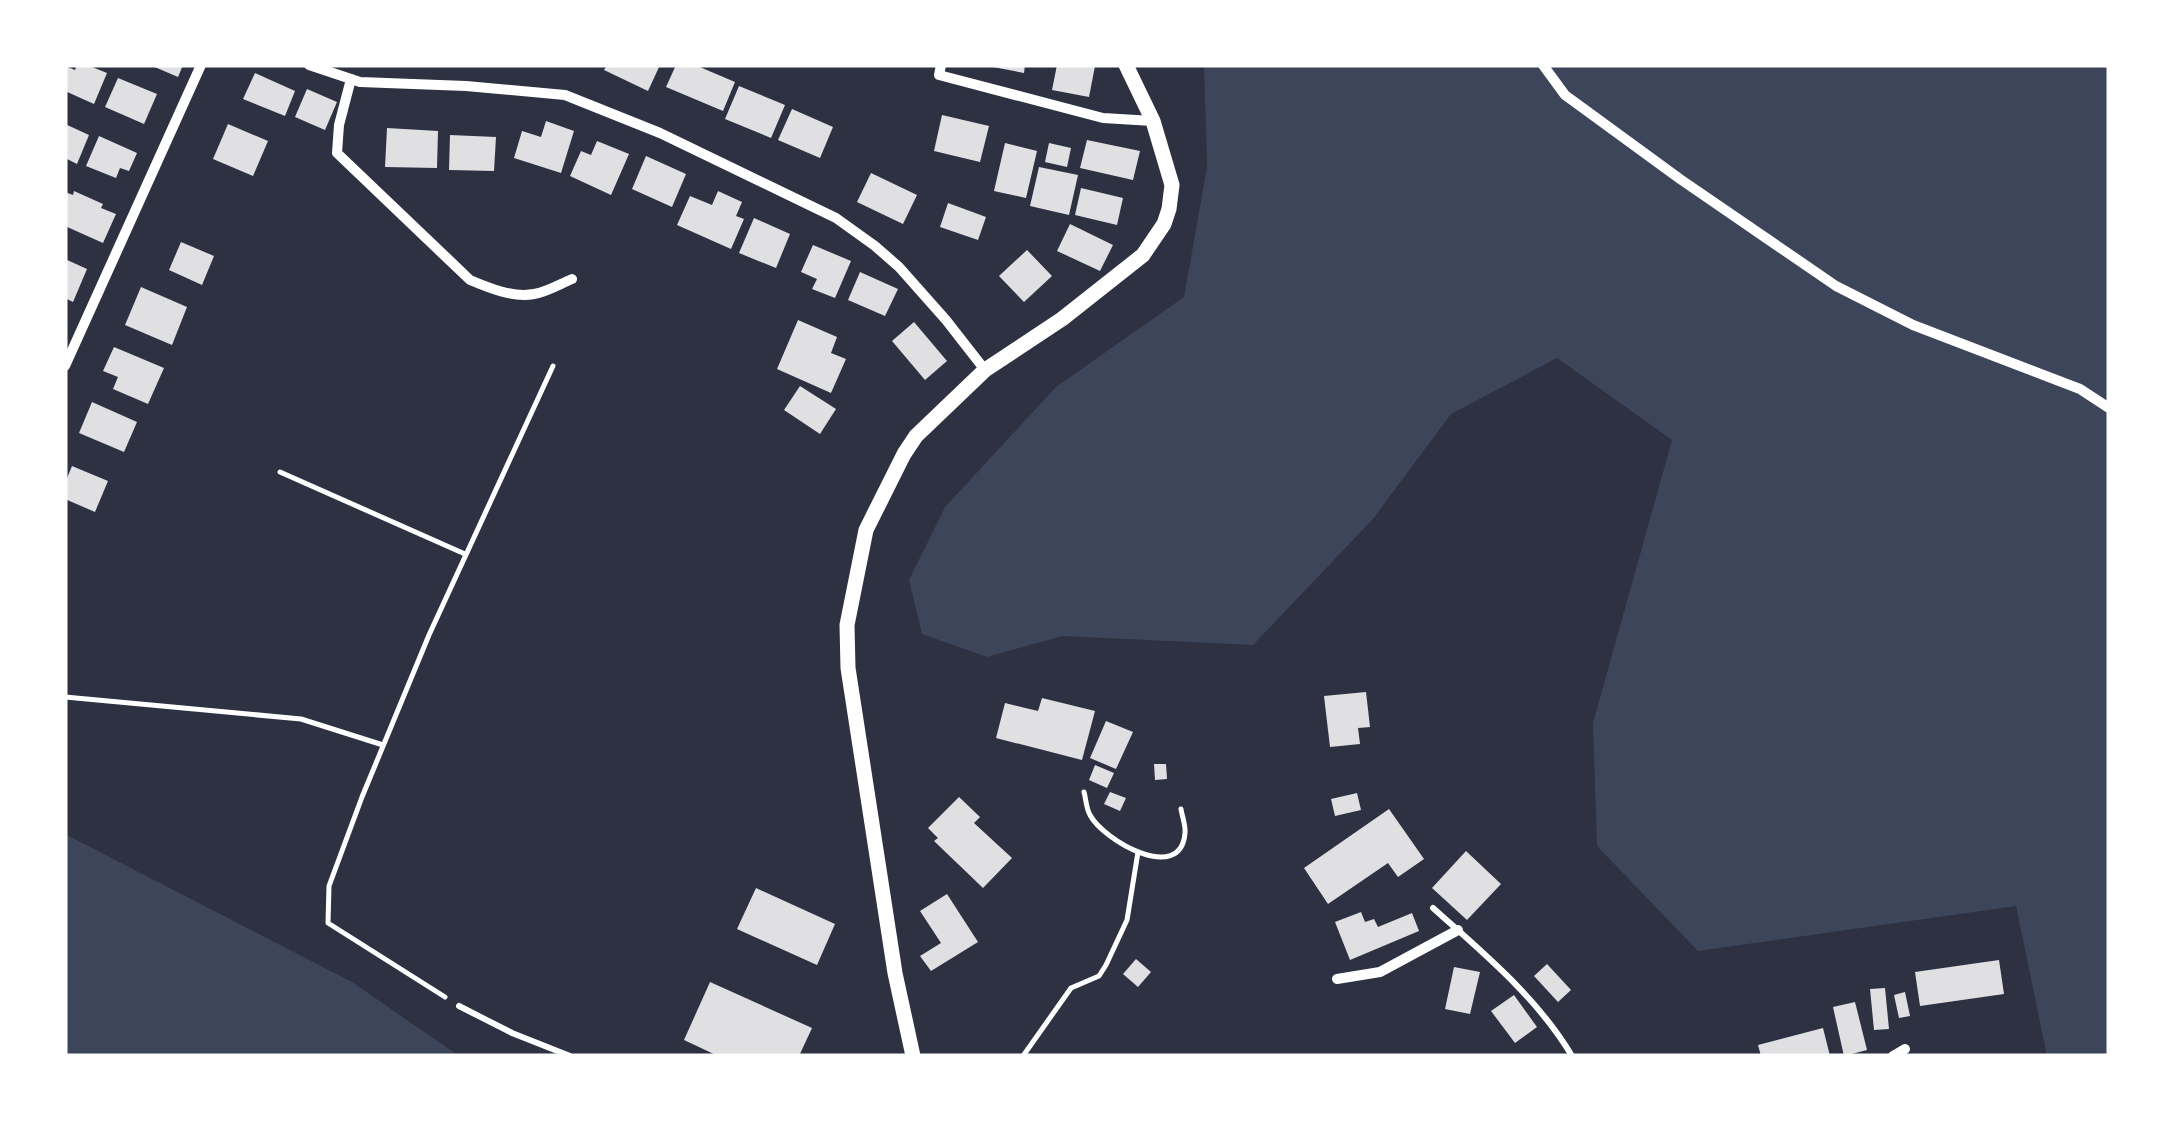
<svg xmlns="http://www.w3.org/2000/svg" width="2174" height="1121" font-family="'Asap Condensed',sans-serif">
<rect width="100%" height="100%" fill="#2d3142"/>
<g fill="#3c4559">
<polygon points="1204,65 2109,65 2109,1056 2047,1056 2016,906 1698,951 1597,846 1593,723 1672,440 1557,358 1451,414 1373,519 1253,645 1062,636 987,657 922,634 909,580 945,507 1056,387 1184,297 1207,167"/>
<polygon points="65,834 352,982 459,1056 65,1056"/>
</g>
<g fill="#e0e0e3">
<polygon points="77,65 87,65 107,73 94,104 65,91 65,66 75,70"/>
<polygon points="150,65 183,65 178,77"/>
<polygon points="607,65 660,65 648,91 604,70"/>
<polygon points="676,65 695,65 735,82 723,111 666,87"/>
<polygon points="994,65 1025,65 1024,73 993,67"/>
<polygon points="1057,65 1095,66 1089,97 1052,90"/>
<polygon points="255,73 295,91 285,116 243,99"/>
<polygon points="118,78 157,94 144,124 105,107"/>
<polygon points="739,86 785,105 771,138 725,119"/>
<polygon points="307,89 337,102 325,130 295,117"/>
<polygon points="792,109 833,127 820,158 778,140"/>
<polygon points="942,115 989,126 980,162 934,151"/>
<polygon points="546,121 574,131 561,173 514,158 522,131 541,137"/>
<polygon points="65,124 89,135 77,164 65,158"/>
<polygon points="228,124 268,141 253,176 213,159"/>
<polygon points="387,128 438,131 437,168 385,167"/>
<polygon points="450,135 496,137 494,171 449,170"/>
<polygon points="99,136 137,153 129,171 120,168 116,178 86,166"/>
<polygon points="1087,140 1140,151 1133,180 1080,168"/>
<polygon points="597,141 629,154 611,195 570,176 581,151 591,155"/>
<polygon points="1005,143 1037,151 1026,198 994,191"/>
<polygon points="1049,143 1071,148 1067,167 1045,162"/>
<polygon points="646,156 686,174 672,207 632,189"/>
<polygon points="1039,167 1078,175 1069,215 1030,206"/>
<polygon points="871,173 917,195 903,224 857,202"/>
<polygon points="1081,188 1123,198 1117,225 1075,215"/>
<polygon points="74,191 103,204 101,208 116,214 103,243 65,226 65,192 73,195"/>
<polygon points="718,191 742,202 736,216 744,219 731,249 677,225 690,196 712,205"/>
<polygon points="948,203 986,217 978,240 940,227"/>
<polygon points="754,218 790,234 776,268 739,253"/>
<polygon points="1070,224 1113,245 1100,271 1057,251"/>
<polygon points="181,242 214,256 202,285 169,270"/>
<polygon points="813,245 851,261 835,298 812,289 817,279 801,272"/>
<polygon points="1027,250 1052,276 1024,302 999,276"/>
<polygon points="65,259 87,269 73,302 65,298"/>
<polygon points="860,272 898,289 885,316 848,300"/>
<polygon points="141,287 187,307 172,345 125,325"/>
<polygon points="798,320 837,337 831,353 846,359 831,393 777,369"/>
<polygon points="914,322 947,361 925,380 892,341"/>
<polygon points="114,347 164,368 148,404 113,389 118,377 103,371"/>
<polygon points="800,386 836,409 820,434 784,410"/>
<polygon points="92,402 137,422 124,452 79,433"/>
<polygon points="72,466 108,481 95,512 65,499 65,483"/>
<polygon points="1366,692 1370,727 1358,728 1360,744 1330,747 1324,696"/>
<polygon points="1042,698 1095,711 1082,760 996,738 1005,703 1038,711"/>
<polygon points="1106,721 1133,732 1116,769 1090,758"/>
<polygon points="1154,764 1166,764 1167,779 1155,780"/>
<polygon points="1095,765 1114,773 1107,788 1089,780"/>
<polygon points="1110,792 1126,798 1120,811 1104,804"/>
<polygon points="1357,793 1361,810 1335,816 1331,799"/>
<polygon points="959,797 980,817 974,823 1012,858 983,888 934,841 938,838 928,828"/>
<polygon points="1389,809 1424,859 1398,877 1388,863 1328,904 1304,868"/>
<polygon points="1466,851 1501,884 1467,920 1432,888"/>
<polygon points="756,888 835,924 817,965 737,929"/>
<polygon points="947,894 978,942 931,971 920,956 941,943 920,911"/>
<polygon points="1361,912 1365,922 1374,919 1378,927 1412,913 1419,931 1350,960 1335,922"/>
<polygon points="1136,959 1151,972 1138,987 1123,974"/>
<polygon points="1999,960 2004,994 1920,1006 1915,972"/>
<polygon points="1547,964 1571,990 1558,1002 1534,976"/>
<polygon points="1454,967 1480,972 1470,1014 1445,1009"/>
<polygon points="710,982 812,1028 799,1056 718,1056 684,1040"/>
<polygon points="1885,988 1889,1029 1874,1030 1870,989"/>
<polygon points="1905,992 1910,1016 1899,1018 1894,995"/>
<polygon points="1514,995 1537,1027 1515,1043 1491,1011"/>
<polygon points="1855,1002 1867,1050 1844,1056 1833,1007"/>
<polygon points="1823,1028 1830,1056 1761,1056 1758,1045"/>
</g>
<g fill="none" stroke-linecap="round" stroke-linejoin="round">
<g stroke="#fff" stroke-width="5">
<polyline points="280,472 465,554"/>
<polyline points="65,697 301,719 383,745"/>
<path d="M1084 792C1086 799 1086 808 1090 815 1103 840 1181 885 1185 833 1186 826 1182 816 1181 809"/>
<polyline points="445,997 328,923 329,886 362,797 429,635 553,366"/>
<polyline points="1023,1056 1071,988 1099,976 1106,965 1127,920 1138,852"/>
</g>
<g stroke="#fff" stroke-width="6">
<path d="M1433 908C1483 953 1537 997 1572 1056"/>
<polyline points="459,1006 512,1033 570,1056"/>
</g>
<g stroke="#fff" stroke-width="10">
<polyline points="309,65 360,82 466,86 565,95 660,133 836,218 875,246 899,267 946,320 985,370"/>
<polyline points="941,65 939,75 1103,118 1153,121"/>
<polyline points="1543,65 1565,95 1680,179 1836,286 1913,325 2080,389 2109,408"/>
<path d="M351 79 339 125 337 153 470 280C489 288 513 298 534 294 547 292 560 284 572 279"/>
<polyline points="65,366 201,65"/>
<polyline points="1337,979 1380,972 1458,930"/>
<polyline points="1893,1056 1905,1049"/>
</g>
<polyline stroke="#fff" stroke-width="15" points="913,1056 895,973 848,668 847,625 866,530 904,454 916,436 985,370 1062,319 1143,255 1164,224 1169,209 1172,185 1153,121 1126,65"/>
</g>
<rect width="2174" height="1121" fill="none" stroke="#ffffff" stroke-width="135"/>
</svg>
